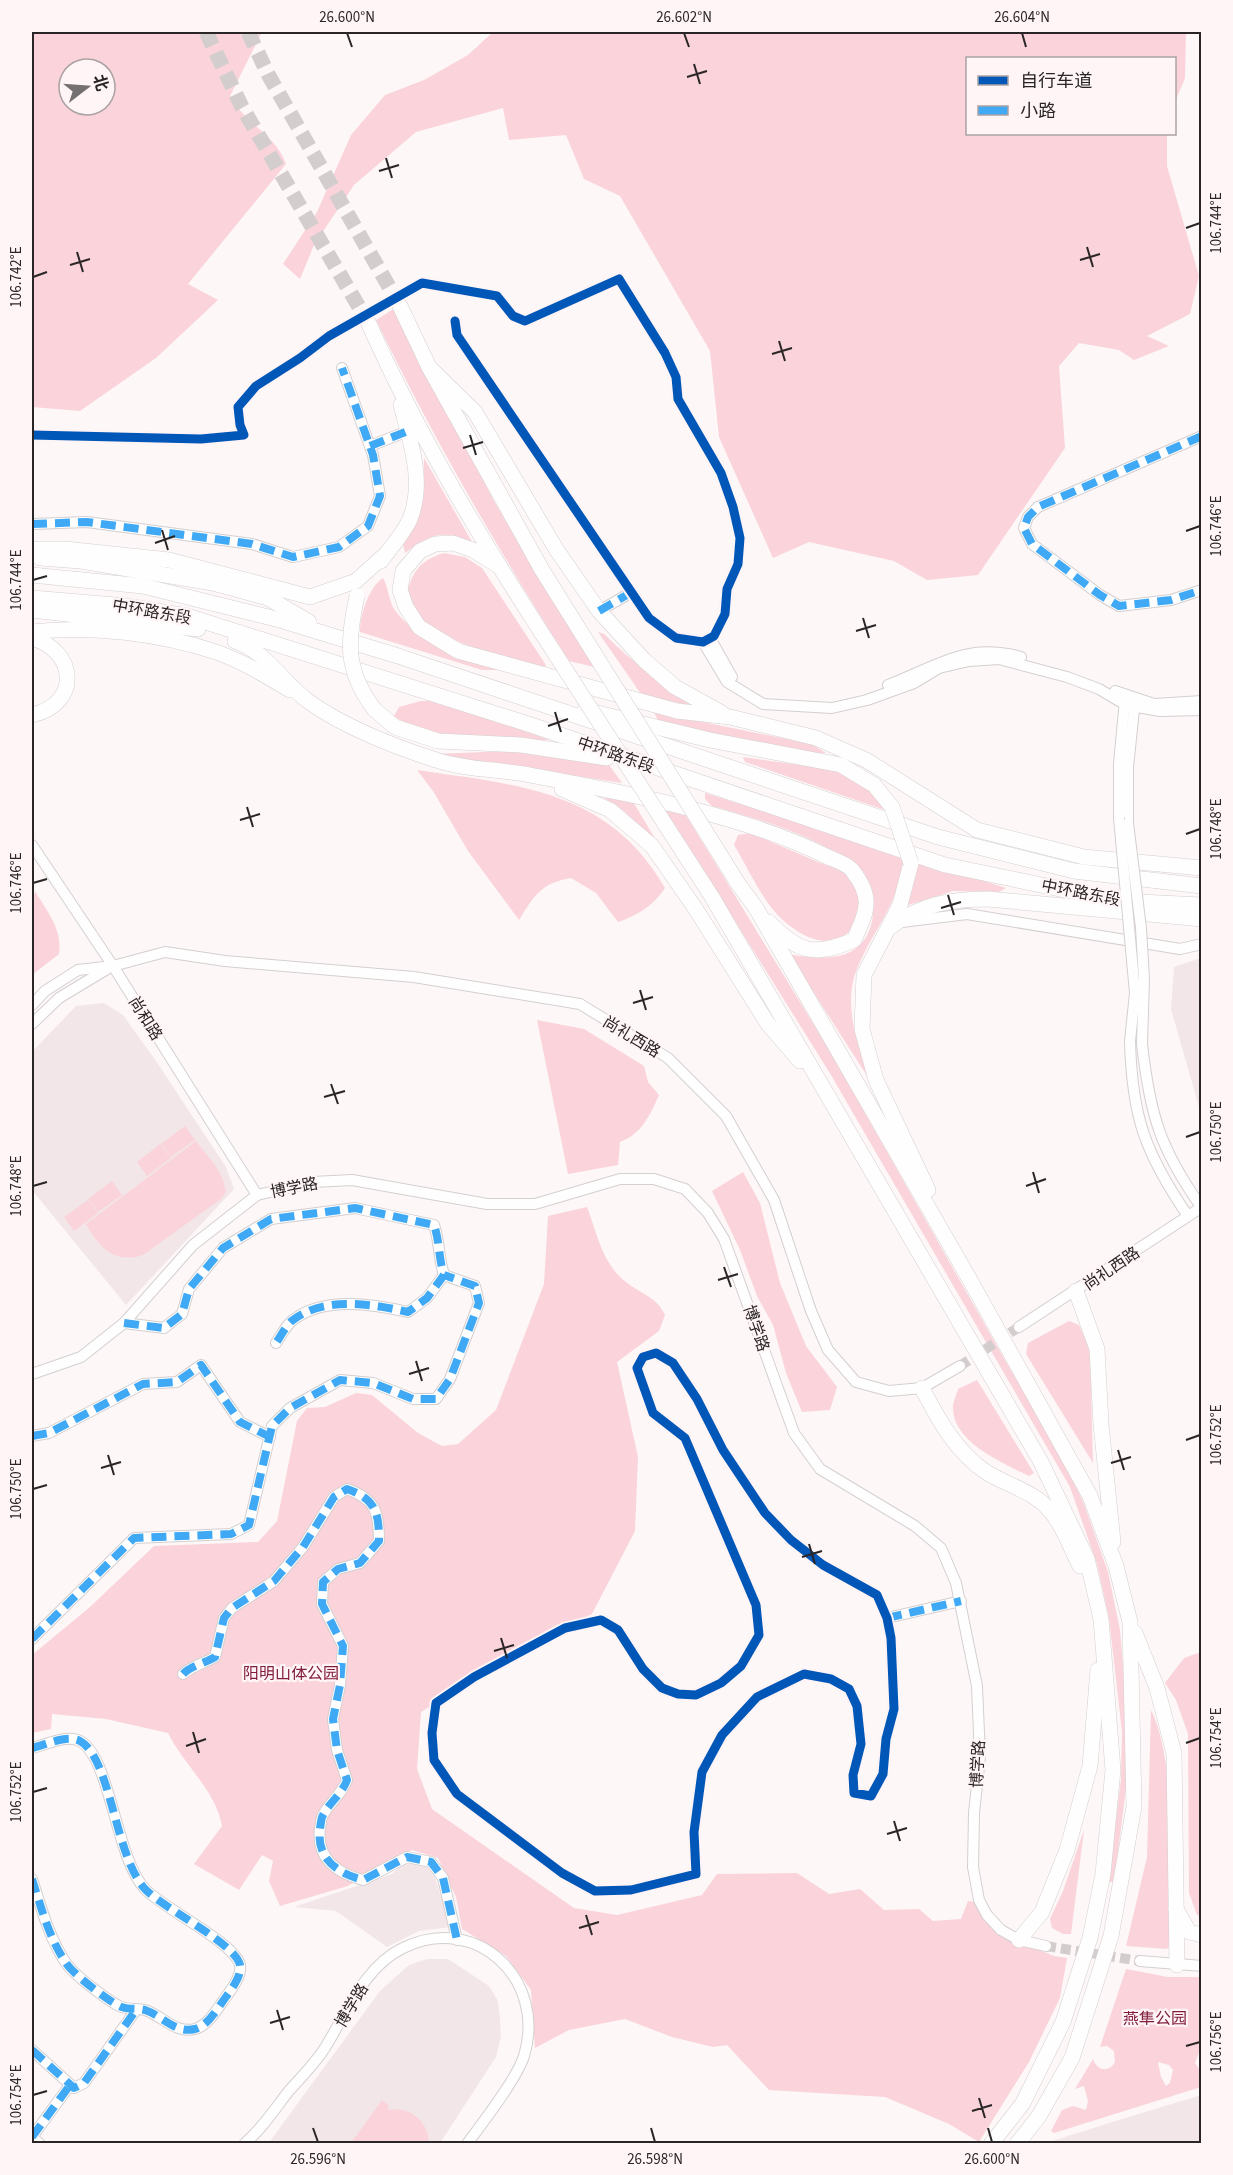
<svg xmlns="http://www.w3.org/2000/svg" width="1233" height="2175" font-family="'Source Sans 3','Noto Sans SC',sans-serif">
<rect width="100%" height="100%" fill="#fdf7f8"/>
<g fill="#f3e6e8">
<polygon points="1201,958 1202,958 1201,1114 1171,1009 1174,967"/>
<polygon points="104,1003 123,1015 156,1061 226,1167 234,1189 126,1305 32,1190 32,1052 76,1006"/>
<polygon points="416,1862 427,1867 435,1878 451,1927 419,1931 387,1947 336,1911 294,1907 392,1874 402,1865"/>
<polygon points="427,1959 448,1959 489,1986 498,2001 500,2018 501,2037 496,2057 440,2143 268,2144 380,1991 409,1965"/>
<polygon points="1201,2095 1201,2143 1046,2143 1106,2124"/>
</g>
<g fill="#fad4da" fill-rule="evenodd">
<path d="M32 32H262L230 96C247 126 275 134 286 164L188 284 218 300 156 358 80 411 32 407ZM69 69H105V105H69Z"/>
<polygon points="493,32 1186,32 1185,78 1175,102 1174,58 968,58 968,134 1167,134 1167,166 1199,276 1190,314 1147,336 1169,346 1134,360 1119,350 1079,343 1059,366 1065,448 978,575 927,580 894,561 809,542 773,558 719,437 710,351 620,196 584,179 566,135 509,140 503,108 416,132 354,185 314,245 300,279 283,264 317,212 351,135 385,95 424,80 468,55"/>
<path d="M395 308 495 503 594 667 569 661C498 550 433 438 376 320Z"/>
<path d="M424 458 472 542C442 529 430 534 405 553L403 544 423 488Z"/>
<path d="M444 553 465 557 482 568 546 665 544 668C515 660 437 641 419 618 414 611 411 601 407 593 413 570 421 560 444 553Z"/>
<path d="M383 578C388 587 389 601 394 609 419 643 462 656 499 670H482L360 632C360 615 369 587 383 578Z"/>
<path d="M598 632 604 634C633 663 664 686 699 708L641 694Z"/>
<path d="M421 701H438L550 740C499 740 437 748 394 716L399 707Z"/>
<polygon points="654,712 811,744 826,753 812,753 660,725"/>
<polygon points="535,750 607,762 622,783 434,754"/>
<polygon points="743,757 842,771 865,783 885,810 745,762"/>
<path d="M417 770C518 785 609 790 665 888 654 905 637 916 618 922L596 893 571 878C541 883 534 896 519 920L468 851 433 791Z"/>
<polygon points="597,793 632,800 660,847 624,811"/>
<path d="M705 793 903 855C902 901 873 929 857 969 843 1002 856 1046 871 1076L869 1079 789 954C806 958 832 960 848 953 882 937 878 889 856 865 851 859 840 855 833 851 794 829 754 818 712 806L705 799Z"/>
<polygon points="666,811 684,812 828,1048 1006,1362 1062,1456 1084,1504 1108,1572 1120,1630 1128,1723 1127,1781 1114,1882 1109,1882 1109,1877 1121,1779 1122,1732 1109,1618 1097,1564 1070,1487 831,1075"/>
<path d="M751 833C773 843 796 852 818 862 826 865 837 868 844 873 883 902 846 976 784 921 762 902 749 869 734 845L738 835Z"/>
<polygon points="915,859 1006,888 999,892 953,891 905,906"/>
<path d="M35 891C47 911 63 930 59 954L32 975V903Z"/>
<path d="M537 1020 584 1029 644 1066 648 1082 659 1095C650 1115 642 1134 620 1142L618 1165 568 1174Z"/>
<polygon points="185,1126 195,1140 171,1157 161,1144"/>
<path d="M196 1141C209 1159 222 1168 226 1192L221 1199 143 1255C115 1264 99 1248 86 1224Z"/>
<polygon points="160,1144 171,1158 147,1176 137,1162"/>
<polygon points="743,1172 760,1203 780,1283 806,1346 837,1387 830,1410 802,1412 786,1373 773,1325 757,1296 740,1250 712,1191"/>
<polygon points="112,1181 122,1195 98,1212 88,1199"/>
<polygon points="88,1200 98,1213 74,1231 64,1217"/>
<path d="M587 1207C597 1233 602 1264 626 1282 641 1294 657 1297 665 1315L659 1331 617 1362 638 1457 635 1531 592 1614 551 1632 421 1712 417 1769 432 1809 574 1908 617 1915 702 1895 717 1874 797 1873 829 1894 860 1889 884 1910 919 1909 933 1921 961 1919 968 1901 975 1902 997 1932 1054 1956 1067 1958 1060 1998 1029 2062 979 2142 949 2124 885 2097 769 2090 727 2045 713 2047 672 2037 625 2019 569 2030 535 2048 531 1990 506 1956 462 1929 456 1897 438 1858 412 1850 373 1869 348 1886 280 1906 269 1881 273 1861 262 1855 239 1890 194 1864 222 1826C216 1791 184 1765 168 1733L106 1719 52 1714 51 1729 32 1733V1655L90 1607 154 1546 258 1542 277 1521 297 1421 307 1408 325 1407 356 1393 372 1395 418 1433 442 1446 458 1444 496 1410 544 1284 548 1216Z"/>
<polygon points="1069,1321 1079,1325 1090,1350 1093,1463 1026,1354 1028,1343"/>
<path d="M977 1380 1034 1473 1029 1476C1003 1463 952 1442 953 1407 953 1401 957 1394 958 1389Z"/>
<polygon points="1201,1652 1202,1652 1201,1916 1197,1915 1189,1893 1188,1734 1176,1700 1165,1683 1184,1658"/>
<path d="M1151 1710C1178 1764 1170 1882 1170 1945L1167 1949 1126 1946 1147 1857Z"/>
<polygon points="1084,1830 1071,1934 1063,1934 1052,1928 1050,1919 1063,1891"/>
<path d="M1126 1969 1168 1977H1201V2053L1200 2050 1195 2063 1201 2072V2087L1054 2133 1051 2131 1062 2110 1073 2106 1086 2110 1088 2101 1084 2086 1075 2089 1093 2059C1097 2071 1109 2073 1115 2062L1114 2051 1107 2046 1100 2047ZM1158 2062 1169 2065 1173 2070 1170 2083 1166 2086 1161 2077Z"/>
<path d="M382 2100 389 2106 388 2110C410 2106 428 2121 429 2143H351Z"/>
</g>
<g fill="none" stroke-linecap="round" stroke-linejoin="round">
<g stroke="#d3cdce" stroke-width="10" stroke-dasharray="10 5" stroke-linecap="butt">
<polyline points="960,1366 1019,1327"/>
<polyline points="1046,1946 1140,1961"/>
</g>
<g stroke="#d3cdce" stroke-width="15" stroke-dasharray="15 8" stroke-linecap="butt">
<polyline points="206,32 242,107 369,324"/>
<polyline points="248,32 269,76 400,306"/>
</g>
<defs>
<g id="minor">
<polyline points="32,435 201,439 244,435 240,425 238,407 256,386 300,358 329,336 422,283 497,296 513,316 525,321 619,279 665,353 676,377 678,399 721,473 733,507 740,538 738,564 727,589 725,614 714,636 703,642 676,638 649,618 457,335 455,321"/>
<polyline points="1202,436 1038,507 1028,517 1024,528 1032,544 1100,595 1119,606 1171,600 1202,590"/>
<polyline points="370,446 408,431"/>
<polyline points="32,524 87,522 252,544 293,557 339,547 368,526 380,496 373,455 342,368"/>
<polyline points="599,611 632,592"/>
<polyline points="710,638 732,677"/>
<polyline points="703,642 727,682 763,704 832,708 867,700 914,683 939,668 969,661 999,659 1067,677 1099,689 1126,705 1160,711 1202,710"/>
<path d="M888 685C938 666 965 642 1021 657"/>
<polyline points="1115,691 1154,704 1202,701"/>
<polyline points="1119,818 1119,764 1125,699"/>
<polyline points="1128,823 1128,767 1135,700"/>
<polyline points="32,845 113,966 257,1195"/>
<polyline points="902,922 967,914 1180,949 1202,944"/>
<polyline points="32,1005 45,991 78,970 113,966 165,952 225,961 414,977 580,1004 668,1058 726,1116 774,1200 811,1311 828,1350 856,1382 889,1391 922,1388 960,1366"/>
<polyline points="32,1024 59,998 107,969"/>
<path d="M1130 1041C1132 1117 1145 1153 1188 1216"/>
<path d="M1142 1044C1150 1115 1160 1149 1202 1208"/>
<path d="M124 1323 164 1328 182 1314 189 1289 223 1248 271 1219 355 1208 434 1225C440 1242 438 1256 444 1275L427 1298 408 1312C373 1304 324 1296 293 1320 286 1325 281 1336 276 1343"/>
<polyline points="1019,1327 1202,1207"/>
<polygon points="656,1353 673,1363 697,1399 723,1450 765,1513 791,1540 823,1565 877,1595 887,1618 891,1638 894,1709 886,1739 883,1774 871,1796 854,1793 853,1775 861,1744 857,1706 849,1689 831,1679 804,1674 757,1697 722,1735 702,1772 694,1832 696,1874 631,1890 595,1891 562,1873 457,1794 434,1760 432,1733 436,1703 474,1677 565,1628 601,1620 618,1630 643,1669 662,1688 678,1694 696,1695 721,1683 741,1666 759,1635 756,1605 685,1438 653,1413 637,1368 643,1357"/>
<polyline points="32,1374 81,1357 124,1323 193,1245 257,1195 313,1182 352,1180 487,1204 535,1204 620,1179 654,1179 685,1189 708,1213 724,1239 794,1433 820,1469 915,1526 941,1548 956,1583 977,1686 980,1757 974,1813 973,1867 979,1900 987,1915 1001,1930 1019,1940 1046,1946"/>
<polyline points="32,1436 49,1433 143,1384 177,1382 201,1365 240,1422 270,1437"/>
<polyline points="887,1618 961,1601"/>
<polyline points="32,1639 134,1538 231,1534 249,1525 272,1426 290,1408 340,1380 373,1383 413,1399 436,1399 450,1379 479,1303 475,1286 444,1275"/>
<path d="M183 1674C191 1666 205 1663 215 1657L224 1618 232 1608 274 1581 303 1547 334 1497 347 1489C376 1499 379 1513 379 1541L360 1563 338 1569 323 1582 322 1604 343 1646 340 1685 333 1719 337 1750 347 1780C342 1794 330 1802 323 1815 321 1818 321 1824 320 1828 316 1858 336 1873 363 1880L407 1857 431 1862 443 1878 457 1940"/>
<path d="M32 1748C45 1745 67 1734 80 1741 111 1758 115 1857 145 1889 164 1909 235 1943 240 1965 242 1977 230 1991 223 2001 216 2011 207 2026 195 2029 175 2034 163 2016 145 2010 137 2008 127 2010 119 2006 106 1999 74 1975 66 1963 49 1938 41 1907 32 1879"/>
<polyline points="1140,1961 1202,1966"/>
<polyline points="32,2050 74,2088 84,2083 136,2010"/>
<polyline points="40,2144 32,2137 70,2085"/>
<path d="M244 2144C262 2129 274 2110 288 2092 301 2077 316 2063 326 2046 347 2012 365 1966 403 1948 477 1912 547 1980 524 2056 516 2080 483 2122 467 2144"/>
</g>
<g id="highway">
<polyline points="400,306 429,367 542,570"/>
<path d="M369 324C415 428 473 526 534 621"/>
<polyline points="429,367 475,412 556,549 599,611 644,660 675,687 722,713"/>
<polyline points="32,549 65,549 169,560 310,597 356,581 387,553"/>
<polyline points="40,558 81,561 213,583 268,598 309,622"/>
<path d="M381 561C390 548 404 533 410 519 425 481 410 441 401 405"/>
<polyline points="499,566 473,550 453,543 435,544 420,551 403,571 400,590 406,607 419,627 458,651 677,711 730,717 816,738 866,760 977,830 1084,857 1202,868"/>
<polyline points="32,575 143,586 280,620 398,656 938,837 1074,871 1202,886"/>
<polyline points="32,598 127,606 187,616 528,724 945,865 1118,901 1202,905"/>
<polyline points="32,610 198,629"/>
<path d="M32 632C91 625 159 633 216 652 242 661 266 676 290 690"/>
<path d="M32 638C77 651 81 704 32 715"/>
<path d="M235 641C267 652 282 682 308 701 342 726 395 747 436 760 465 770 500 769 530 775 625 793 742 814 828 857 835 860 847 864 852 870 874 898 867 911 854 940 814 957 799 953 769 922"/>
<polyline points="374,709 395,727 438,741 521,745 607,758"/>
<polyline points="585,710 710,740 841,765 874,785"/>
<polyline points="562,789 610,810 652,846 695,908 768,1024 800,1061"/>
<polyline points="911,863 900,905 864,975 862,1029 876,1080 928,1190"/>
<polyline points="739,885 756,908 970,1280 1090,1496 1116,1566 1130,1622 1134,1807 1111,1936 1072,2058 1039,2116 1017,2144"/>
<polyline points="712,897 1041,1462 1087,1559 1101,1619 1113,1770 1103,1874 1090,1938 1063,2022 1023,2103 991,2144"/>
<path d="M889 928C920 904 951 899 988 899L1202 919"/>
<polyline points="1076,1291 1097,1349 1101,1424 1113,1542"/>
<path d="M922 1388C938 1419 956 1452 986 1472 1008 1486 1035 1491 1052 1513 1064 1528 1071 1549 1080 1566"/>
<polyline points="1135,1633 1157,1688 1174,1753 1177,1965"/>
<polyline points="1176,1909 1189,1932 1202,1935"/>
<polyline points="1019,1940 1042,1912 1067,1850 1090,1766 1098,1670"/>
</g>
</defs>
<use href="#minor" stroke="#d4cfd0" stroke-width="12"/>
<use href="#highway" stroke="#d4cfd0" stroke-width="16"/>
<use href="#minor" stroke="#fffefe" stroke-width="10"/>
<use href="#highway" stroke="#fffefe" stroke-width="15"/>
<defs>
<g id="minor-bridge">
<polyline points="1119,818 1135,993 1130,1041"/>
<polyline points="1128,823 1141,928 1144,979 1142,1044"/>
</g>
<g id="highway-bridge">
<polyline points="542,570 739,885"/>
<path d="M357 596C347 642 345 670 374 709"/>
<polyline points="534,621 712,897"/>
<polyline points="874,785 892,807 911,863"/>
</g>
</defs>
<use href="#minor-bridge" stroke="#d4cfd0" stroke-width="12" stroke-linecap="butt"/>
<use href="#highway-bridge" stroke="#d4cfd0" stroke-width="16" stroke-linecap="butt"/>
<use href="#minor-bridge" stroke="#fffefe" stroke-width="10"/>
<use href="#highway-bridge" stroke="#fffefe" stroke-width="15"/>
<g stroke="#3fa9f5" stroke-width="8" stroke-dasharray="15 8" stroke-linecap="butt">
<polyline points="1202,436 1038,507 1028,517 1024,528 1032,544 1100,595 1119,606 1171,600 1202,590"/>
<polyline points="370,446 408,431"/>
<polyline points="32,524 87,522 252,544 293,557 339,547 368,526 380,496 373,455 342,368"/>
<polyline points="599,611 632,592"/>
<path d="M124 1323 164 1328 182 1314 189 1289 223 1248 271 1219 355 1208 434 1225C440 1242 438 1256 444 1275L427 1298 408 1312C373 1304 324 1296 293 1320 286 1325 281 1336 276 1343"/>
<polyline points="32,1436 49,1433 143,1384 177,1382 201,1365 240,1422 270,1437"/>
<polyline points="887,1618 961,1601"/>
<polyline points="32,1639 134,1538 231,1534 249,1525 272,1426 290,1408 340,1380 373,1383 413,1399 436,1399 450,1379 479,1303 475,1286 444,1275"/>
<path d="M183 1674C191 1666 205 1663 215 1657L224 1618 232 1608 274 1581 303 1547 334 1497 347 1489C376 1499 379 1513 379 1541L360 1563 338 1569 323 1582 322 1604 343 1646 340 1685 333 1719 337 1750 347 1780C342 1794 330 1802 323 1815 321 1818 321 1824 320 1828 316 1858 336 1873 363 1880L407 1857 431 1862 443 1878 457 1940"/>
<path d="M32 1748C45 1745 67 1734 80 1741 111 1758 115 1857 145 1889 164 1909 235 1943 240 1965 242 1977 230 1991 223 2001 216 2011 207 2026 195 2029 175 2034 163 2016 145 2010 137 2008 127 2010 119 2006 106 1999 74 1975 66 1963 49 1938 41 1907 32 1879"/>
<polyline points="32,2050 74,2088 84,2083 136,2010"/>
<polyline points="32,2137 70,2085"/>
</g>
<defs>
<g id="cycleway">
<polyline points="32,435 201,439 244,435 240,425 238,407 256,386 300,358 329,336 422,283 497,296 513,316 525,321 619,279 665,353 676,377 678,399 721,473 733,507 740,538 738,564 727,589 725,614 714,636 703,642 676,638 649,618 457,335 455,321"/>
<polygon points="656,1353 673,1363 697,1399 723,1450 765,1513 791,1540 823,1565 877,1595 887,1618 891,1638 894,1709 886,1739 883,1774 871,1796 854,1793 853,1775 861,1744 857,1706 849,1689 831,1679 804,1674 757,1697 722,1735 702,1772 694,1832 696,1874 631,1890 595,1891 562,1873 457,1794 434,1760 432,1733 436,1703 474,1677 565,1628 601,1620 618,1630 643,1669 662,1688 678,1694 696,1695 721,1683 741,1666 759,1635 756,1605 685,1438 653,1413 637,1368 643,1357"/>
</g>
</defs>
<use href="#cycleway" stroke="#fff5f6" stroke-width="13"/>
<use href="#cycleway" stroke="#0057b8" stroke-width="9"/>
</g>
<path fill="none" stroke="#2a2627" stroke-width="2" d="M347 33 352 47M684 33 689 47M1022 33 1026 47M694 64 700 84M687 77 707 71M386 158 392 178M379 171 399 165M1186 228 1200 223M1087 247 1093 267M77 252 83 272M1080 260 1100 254M70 265 90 259M33 277 47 272M779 341 785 361M772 354 792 348M470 435 476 455M463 448 483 442M162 530 168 550M1186 531 1200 526M155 543 175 536M33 580 47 576M863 618 869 638M856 631 876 625M555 712 561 732M548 726 568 719M247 807 253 827M240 820 260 814M1186 834 1200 829M33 883 47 879M948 895 954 915M941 908 961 902M640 990 646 1010M633 1003 653 997M331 1084 338 1104M324 1097 345 1091M1186 1137 1200 1132M1033 1172 1039 1193M33 1186 47 1182M1026 1186 1046 1179M724 1267 731 1287M718 1280 738 1274M416 1361 422 1381M409 1374 429 1368M1186 1440 1200 1435M1118 1450 1124 1470M108 1455 114 1475M1111 1463 1131 1457M101 1468 121 1462M33 1489 47 1485M809 1544 815 1564M802 1557 822 1551M501 1638 507 1658M494 1651 514 1645M193 1732 199 1753M1186 1743 1200 1738M186 1746 206 1739M33 1792 47 1788M894 1821 900 1841M887 1834 907 1828M586 1915 592 1935M579 1928 599 1922M277 2010 283 2030M270 2023 290 2017M1186 2046 1200 2042M33 2095 47 2091M979 2098 985 2118M972 2111 992 2105M313 2128 318 2142M651 2128 655 2142M988 2128 992 2142"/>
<g text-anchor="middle" stroke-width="4.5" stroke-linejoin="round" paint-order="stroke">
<g font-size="16" fill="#2a2627" stroke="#fff5f6">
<text transform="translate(152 611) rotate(10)" y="6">中环路东段</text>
<text transform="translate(616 754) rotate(19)" y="6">中环路东段</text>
<text transform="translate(1081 892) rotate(11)" y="6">中环路东段</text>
<text transform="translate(146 1018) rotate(58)" y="6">尚和路</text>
<text transform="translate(632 1036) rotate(31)" y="6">尚礼西路</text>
<text transform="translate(294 1187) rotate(-11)" y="6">博学路</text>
<text transform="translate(1111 1268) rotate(-34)" y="6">尚礼西路</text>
<text transform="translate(757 1328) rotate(71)" y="6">博学路</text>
<text transform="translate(977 1764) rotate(-87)" y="6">博学路</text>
<text transform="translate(351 2005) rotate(-59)" y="6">博学路</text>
</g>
<g font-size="16" fill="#821d3d" stroke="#fff5f6">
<text x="291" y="1679">阳明山体公园</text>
<text x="1155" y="2024">燕隼公园</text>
</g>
</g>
<rect width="1233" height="2175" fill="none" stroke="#fff5f6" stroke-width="66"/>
<rect x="966" y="57" width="210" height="78" fill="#fff5f6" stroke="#aaa2a3" stroke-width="1.5"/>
<rect x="978" y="76" width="30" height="9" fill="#0057b8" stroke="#aaa2a3" stroke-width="1.5"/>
<text x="1020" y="87" font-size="18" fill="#2a2627">自行车道</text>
<rect x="978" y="106" width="30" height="9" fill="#3fa9f5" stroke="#aaa2a3" stroke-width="1.5"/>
<text x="1020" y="117" font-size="18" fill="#2a2627">小路</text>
<g transform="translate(87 87) rotate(73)"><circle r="28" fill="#fff5f6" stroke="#aaa2a3" stroke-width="1.5"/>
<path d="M0-4.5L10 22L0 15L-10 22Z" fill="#746f70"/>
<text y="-9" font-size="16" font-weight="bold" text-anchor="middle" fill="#2a2627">北</text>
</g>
<rect x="33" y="33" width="1167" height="2109" fill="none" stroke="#2a2627" stroke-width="2"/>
<g font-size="15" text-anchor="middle" fill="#2a2627">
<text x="347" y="22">26.600°N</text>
<text x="684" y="22">26.602°N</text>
<text x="1022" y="22">26.604°N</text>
<text transform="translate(1216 223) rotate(-90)" y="5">106.744°E</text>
<text transform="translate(16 277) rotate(-90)" y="5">106.742°E</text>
<text transform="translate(1216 526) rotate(-90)" y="5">106.746°E</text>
<text transform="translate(16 580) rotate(-90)" y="5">106.744°E</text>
<text transform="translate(1216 829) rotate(-90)" y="5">106.748°E</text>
<text transform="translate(16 883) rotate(-90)" y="5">106.746°E</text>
<text transform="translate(1216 1132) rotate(-90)" y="5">106.750°E</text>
<text transform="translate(16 1186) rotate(-90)" y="5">106.748°E</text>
<text transform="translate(1216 1435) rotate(-90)" y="5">106.752°E</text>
<text transform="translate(16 1489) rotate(-90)" y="5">106.750°E</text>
<text transform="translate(1216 1738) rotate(-90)" y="5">106.754°E</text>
<text transform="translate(16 1792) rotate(-90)" y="5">106.752°E</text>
<text transform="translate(1216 2042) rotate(-90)" y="5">106.756°E</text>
<text transform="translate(16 2095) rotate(-90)" y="5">106.754°E</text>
<text x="318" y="2164">26.596°N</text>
<text x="655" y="2164">26.598°N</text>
<text x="992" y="2164">26.600°N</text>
</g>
</svg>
